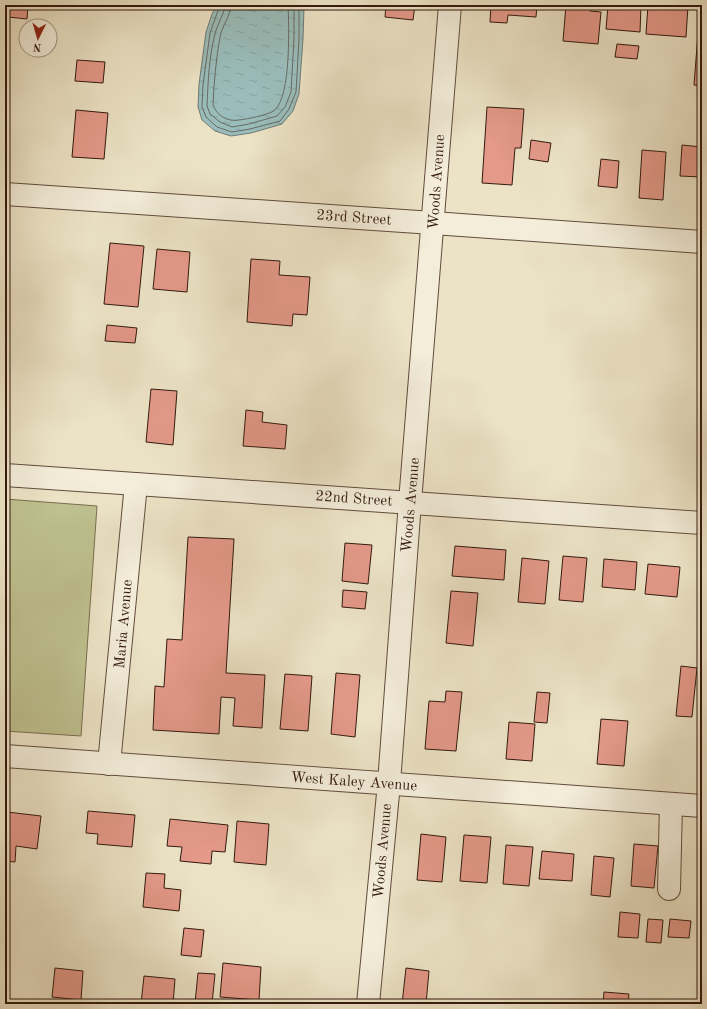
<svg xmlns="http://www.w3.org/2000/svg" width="707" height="1009" font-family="'Old Standard TT',serif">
<defs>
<pattern id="water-ripples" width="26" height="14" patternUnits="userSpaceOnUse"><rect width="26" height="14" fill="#9abdbb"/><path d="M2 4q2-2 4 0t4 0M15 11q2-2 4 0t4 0" fill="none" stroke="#85a2a0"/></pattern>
</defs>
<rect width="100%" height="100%" fill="#ece3c6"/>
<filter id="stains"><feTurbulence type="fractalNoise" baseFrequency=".005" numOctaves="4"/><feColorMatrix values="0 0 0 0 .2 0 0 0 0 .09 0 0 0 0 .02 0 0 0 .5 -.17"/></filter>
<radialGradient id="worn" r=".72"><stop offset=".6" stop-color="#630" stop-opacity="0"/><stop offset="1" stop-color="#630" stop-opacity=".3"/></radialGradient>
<polygon fill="#bfc190" stroke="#796d4f" points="5,499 97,506 81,736 5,731"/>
<polygon fill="url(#water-ripples)" stroke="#717b76" points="217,5 302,5 304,7 303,39 299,94 293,111 282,124 251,133 231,136 215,131 202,120 198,107 199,84 206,32 212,14"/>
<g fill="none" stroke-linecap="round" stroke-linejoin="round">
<g stroke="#666b64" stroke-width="1">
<polyline points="220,5 210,33 203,85 202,107 206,117 217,127 232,132 250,129 280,121 289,109 296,92 299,39 299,5"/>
<path d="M225 5C225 12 217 25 215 34 209 56 208 83 207 106L210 114 220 122 232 127 249 124 277 116 285 107 291 92 294 39V5"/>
<path d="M231 5C231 15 222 26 220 37 216 59 214 82 213 105 217 116 228 122 239 120 247 119 269 115 275 110 291 95 289 27 288 5"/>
</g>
</g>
<g fill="#e49989" stroke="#33190e">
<polygon points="9,5 28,5 27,19 8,17"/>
<polygon points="386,5 415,5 413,20 385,17"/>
<polygon points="491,5 537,5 536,17 508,15 507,23 490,22"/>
<polygon points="566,5 591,5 590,11 601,12 598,44 563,41"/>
<polygon points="608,5 641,5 640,32 606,29"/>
<polygon points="648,5 688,6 686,37 646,34"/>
<polygon points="700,8 702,8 702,86 694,85"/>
<polygon points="617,44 639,46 637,59 615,57"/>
<polygon points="77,60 105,62 103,83 75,81"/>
<polygon points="487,107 524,109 521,148 515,148 512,185 482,183"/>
<polygon points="76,110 108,113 104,159 72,157"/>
<polygon points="531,140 551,143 548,162 529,159"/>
<polygon points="682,145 702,147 702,177 680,176"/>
<polygon points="642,150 666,152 663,200 639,198"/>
<polygon points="601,159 619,161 617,188 598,186"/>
<polygon points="110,243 144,246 138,307 104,304"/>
<polygon points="157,249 190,252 187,292 153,289"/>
<polygon points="251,259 280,261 279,275 310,277 307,315 293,314 292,326 247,322"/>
<polygon points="107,325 137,328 135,343 105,341"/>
<polygon points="5,359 9,360 5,415"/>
<polygon points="151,389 177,391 173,445 146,442"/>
<polygon points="246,410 263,412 262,422 287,425 285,449 243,446"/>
<polygon points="188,537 234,539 226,673 265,675 262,728 233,726 235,698 221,697 219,734 153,730 155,686 164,687 167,639 182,640"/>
<polygon points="345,543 372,545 368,584 342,581"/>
<polygon points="455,546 506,550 504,580 452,576"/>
<polygon points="563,556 587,558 583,602 559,600"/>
<polygon points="522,558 549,561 545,604 518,602"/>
<polygon points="604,559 637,562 635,590 602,587"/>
<polygon points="648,564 680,567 677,597 645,594"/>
<polygon points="343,590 367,592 365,609 342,607"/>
<polygon points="451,591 478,593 473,646 446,643"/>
<polygon points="681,666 697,668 692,717 676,716"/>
<polygon points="336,673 360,675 355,737 331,734"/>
<polygon points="285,674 312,676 308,731 280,729"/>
<polygon points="446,691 462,692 456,751 425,749 429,701 445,702"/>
<polygon points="537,692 550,693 547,723 534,722"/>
<polygon points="601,719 628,721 624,766 597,764"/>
<polygon points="509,722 535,724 532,761 506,759"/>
<polygon points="88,811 135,815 132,847 97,844 98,834 86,833"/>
<polygon points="7,812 41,816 37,849 16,846 15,862 5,861 5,826"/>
<polygon points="170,819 228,825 225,852 212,851 211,864 180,861 182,847 167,846"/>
<polygon points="237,821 269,824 266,865 234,862"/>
<polygon points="421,834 446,837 442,882 417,880"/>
<polygon points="464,835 491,837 487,883 460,881"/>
<polygon points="634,844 658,846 654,888 631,886"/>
<polygon points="506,845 533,847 529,886 503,884"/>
<polygon points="542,851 574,854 572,881 539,879"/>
<polygon points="594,856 614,858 610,897 591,895"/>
<polygon points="146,873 165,874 164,888 181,890 179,911 143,907"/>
<polygon points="620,912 640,914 638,938 618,937"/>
<polygon points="648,919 663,920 661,943 646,942"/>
<polygon points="670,919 691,921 689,938 668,937"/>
<polygon points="184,928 204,930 201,957 181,955"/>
<polygon points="223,963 261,967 259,1000 220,997"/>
<polygon points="55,968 83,971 81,1000 52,997"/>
<polygon points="406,968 429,971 426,1004 402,1004"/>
<polygon points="198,973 215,974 212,1004 195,1003"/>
<polygon points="144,976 175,979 173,1004 141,1004"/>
<polygon points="604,992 629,994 628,1004 603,1004"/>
</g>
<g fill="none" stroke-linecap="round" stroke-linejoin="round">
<defs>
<g id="minor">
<polyline points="5,194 433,223 702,242"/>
<polyline points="5,475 702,523"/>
<polyline points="5,756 702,806"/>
<polyline points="109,764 136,484"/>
<polyline points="669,889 671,804"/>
<polyline points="368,1004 389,783 410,502 450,5"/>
</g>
</defs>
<use href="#minor" stroke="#614c3c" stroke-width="24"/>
<use href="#minor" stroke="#f3edda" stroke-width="22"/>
</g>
<g text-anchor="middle" stroke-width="3" stroke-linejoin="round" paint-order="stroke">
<g font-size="15" fill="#33190e" stroke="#f3edda">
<text transform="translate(436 182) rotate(-86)" y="5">Woods Avenue</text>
<text transform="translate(354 217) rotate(4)" y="5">23rd Street</text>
<text transform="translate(354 498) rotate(4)" y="5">22nd Street</text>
<text transform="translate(410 505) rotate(-85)" y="5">Woods Avenue</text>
<text transform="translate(123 624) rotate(-85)" y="5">Maria Avenue</text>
<text transform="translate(354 781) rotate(4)" y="5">West Kaley Avenue</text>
<text transform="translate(382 851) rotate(-85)" y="5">Woods Avenue</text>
</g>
</g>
<rect width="707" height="1009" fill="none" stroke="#ece3c6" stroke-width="20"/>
<rect x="6" y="6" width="695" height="997" fill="none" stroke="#33190e" stroke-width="2"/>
<rect x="10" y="10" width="687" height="989" fill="none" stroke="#33190e"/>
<g transform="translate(38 38) rotate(185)"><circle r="19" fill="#f3edda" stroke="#a69888"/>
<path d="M0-3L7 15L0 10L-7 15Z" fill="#8f2418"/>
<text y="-6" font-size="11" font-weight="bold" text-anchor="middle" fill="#33190e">N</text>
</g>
<rect width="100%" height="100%" filter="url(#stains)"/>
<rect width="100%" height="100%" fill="url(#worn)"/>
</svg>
